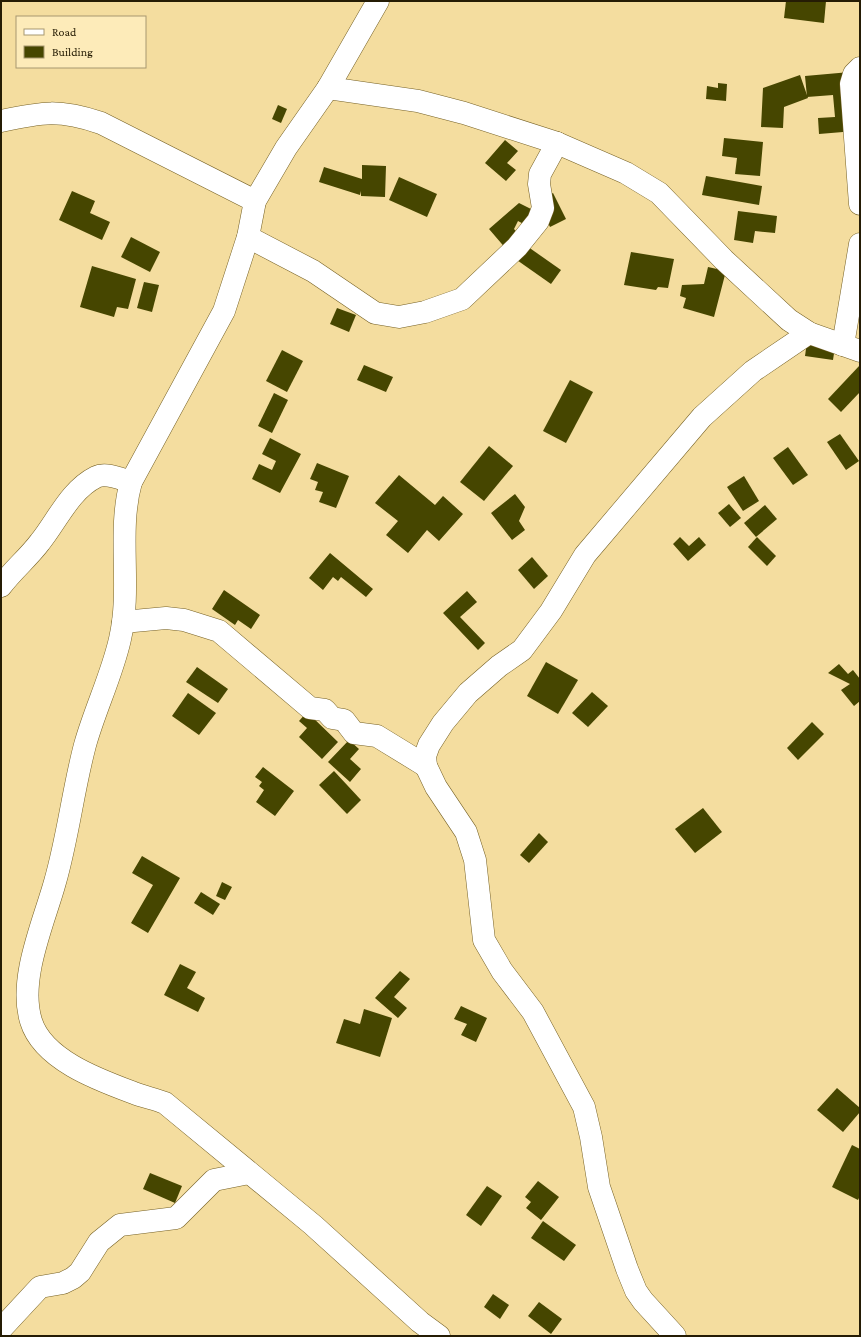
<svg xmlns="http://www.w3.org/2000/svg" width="861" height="1337" font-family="'Crimson Pro',serif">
<rect width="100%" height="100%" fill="#f4dd9f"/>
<g fill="#464600">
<polygon points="786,1 826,1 824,23 784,18"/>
<polygon points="850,72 855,131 819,134 818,118 835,117 833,95 807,97 805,76"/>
<polygon points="800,75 808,98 784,107 783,128 761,127 763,88"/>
<polygon points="718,83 727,84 726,101 706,99 707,86 718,88"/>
<polygon points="278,105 287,109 281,123 272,119"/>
<polygon points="724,138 763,142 760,176 735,174 737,158 722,156"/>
<polygon points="505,140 518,151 507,163 516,170 506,181 485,163"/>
<polygon points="362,165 386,166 385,197 361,196 361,191 360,195 319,182 324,167 362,179"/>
<polygon points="706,176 762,186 759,205 702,195"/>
<polygon points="399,177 437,194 427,217 389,200"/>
<polygon points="72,191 95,201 90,213 110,222 102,240 59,220"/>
<polygon points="553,193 566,219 550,227 537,201"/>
<polygon points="519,203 539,213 531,228 518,221 514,229 521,237 507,250 489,229"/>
<polygon points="738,211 777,216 775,233 755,231 753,243 734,240"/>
<polygon points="131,237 160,252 150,272 121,257"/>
<polygon points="524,244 561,270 551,284 514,258"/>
<polygon points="631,252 674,259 668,288 658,287 656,290 624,285"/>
<polygon points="92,266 136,279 128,309 117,307 114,317 80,307"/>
<polygon points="708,267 726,271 714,317 683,308 686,298 680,296 682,285 704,284"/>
<polygon points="144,282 159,285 152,312 137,308"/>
<polygon points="337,308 356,315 349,332 330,324"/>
<polygon points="807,342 835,347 833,360 805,356"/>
<polygon points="282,350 303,361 287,392 266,381"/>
<polygon points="364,365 393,377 386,392 357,380"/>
<polygon points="860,365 860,392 841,412 828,399"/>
<polygon points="570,380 593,392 566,443 543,431"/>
<polygon points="274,393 288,400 272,433 258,426"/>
<polygon points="840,434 859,461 846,470 827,442"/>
<polygon points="270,438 301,454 280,493 252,479 259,464 272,470 276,461 262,454"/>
<polygon points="489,446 513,466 484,501 460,482"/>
<polygon points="788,447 808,475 793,485 773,458"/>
<polygon points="317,463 349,476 336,508 319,502 323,492 315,490 318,482 310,479"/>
<polygon points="399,475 435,505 443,496 463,514 439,541 427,530 408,553 386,535 398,521 375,503"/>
<polygon points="744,476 759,501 743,511 727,487"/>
<polygon points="515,494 525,507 519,521 525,530 512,540 491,513"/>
<polygon points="729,504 741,518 730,527 718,513"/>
<polygon points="765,505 777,519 756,537 744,523"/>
<polygon points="680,537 689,546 699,537 706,545 688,561 673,544"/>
<polygon points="757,537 776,556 767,566 748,547"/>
<polygon points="330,553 373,589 366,597 341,577 338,581 333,577 323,590 309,578"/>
<polygon points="532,557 548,576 534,589 518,570"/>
<polygon points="224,590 260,615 251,629 238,620 235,625 212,609"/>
<polygon points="467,591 477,602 460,617 485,643 478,650 443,613"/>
<polygon points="546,662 578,680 558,714 527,696"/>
<polygon points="839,664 848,674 853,670 860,679 860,701 854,706 841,690 850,684 828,673"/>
<polygon points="197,667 228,689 218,703 186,682"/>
<polygon points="592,692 608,706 588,727 572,713"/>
<polygon points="188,693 216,713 199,735 172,716"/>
<polygon points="307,712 338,742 322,759 299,737 307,728 299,721"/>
<polygon points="812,722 824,734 798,760 787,748"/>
<polygon points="349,740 359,749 350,759 361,769 350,782 328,762"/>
<polygon points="263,767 294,791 275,816 256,802 264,790 259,786 262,782 255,777"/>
<polygon points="334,771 361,800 347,814 319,785"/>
<polygon points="703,808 722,832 695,853 675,829"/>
<polygon points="539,833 548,842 529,863 520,855"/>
<polygon points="142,856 180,878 148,933 131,923 153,885 132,873"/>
<polygon points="222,882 232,887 225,900 216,896"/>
<polygon points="201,892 220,904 213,915 194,903"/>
<polygon points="180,964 196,972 187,988 205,998 198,1012 164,995"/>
<polygon points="400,971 410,979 394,997 407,1008 398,1018 375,998"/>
<polygon points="461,1006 487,1018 476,1042 461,1035 467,1024 454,1019"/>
<polygon points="364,1009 392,1018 380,1057 336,1043 344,1019 360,1024"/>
<polygon points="837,1088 860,1108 860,1112 843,1132 817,1110"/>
<polygon points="852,1145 860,1149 860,1196 858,1200 832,1187"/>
<polygon points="150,1173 182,1186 175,1203 143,1189"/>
<polygon points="538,1181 559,1197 541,1220 526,1208 531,1202 525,1197"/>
<polygon points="487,1186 502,1196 481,1226 466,1215"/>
<polygon points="543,1221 576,1245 564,1261 531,1238"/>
<polygon points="493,1294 509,1305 500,1319 484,1307"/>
<polygon points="539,1302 562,1319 551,1334 528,1316"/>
</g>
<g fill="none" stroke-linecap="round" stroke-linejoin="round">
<defs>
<g id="minor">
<path d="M378 1 328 88 286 148 255 201 248 237 224 311 131 482C117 532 132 587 120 639 112 675 95 709 85 745 73 790 68 837 55 882 44 922 18 979 31 1021 43 1060 99 1080 134 1093 144 1097 155 1099 165 1103L313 1225 420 1322 439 1336"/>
<polyline points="860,68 854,74 851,84 860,204"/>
<polyline points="328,88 418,101 464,113 557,143 626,173 659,193 724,260 789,320 809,333 860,351"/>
<path d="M1 121C43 112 59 109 101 123L255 201"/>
<polyline points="248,237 313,271 375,313 399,317 425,312 462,299 517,247 538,221 543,208 539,184 540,174 557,143"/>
<polyline points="843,345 860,244"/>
<path d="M1 586C13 570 28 558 40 542 57 521 70 490 96 477 106 472 121 479 131 482"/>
<polyline points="123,622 166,618 184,620 219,631 310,708 325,710 332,718 344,720 354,733 377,736 426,766"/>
<polyline points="1,1329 40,1287 63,1283 73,1278 80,1272 99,1242 120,1225 176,1218 214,1180 249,1173"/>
<polyline points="675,1336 643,1301 636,1291 627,1269 599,1187 591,1137 584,1107 533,1012 502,971 484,940 475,860 466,832 436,787 426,766 425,756 429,745 443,723 468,693 499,666 522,650 551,611 585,555 702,417 753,371 809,333"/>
</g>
</defs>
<use href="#minor" stroke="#766125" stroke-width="23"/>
<use href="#minor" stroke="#fff" stroke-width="22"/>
</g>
<rect width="861" height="1337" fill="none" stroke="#251c04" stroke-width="4"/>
<rect x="16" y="16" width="130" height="52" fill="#fdebb9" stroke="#a79871"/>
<rect x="24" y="29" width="20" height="6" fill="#ffffff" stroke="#a79871"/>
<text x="52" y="36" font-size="12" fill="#251c04">Road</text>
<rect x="24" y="46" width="20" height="12" fill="#464600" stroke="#a79871"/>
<text x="52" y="56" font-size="12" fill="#251c04">Building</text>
</svg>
